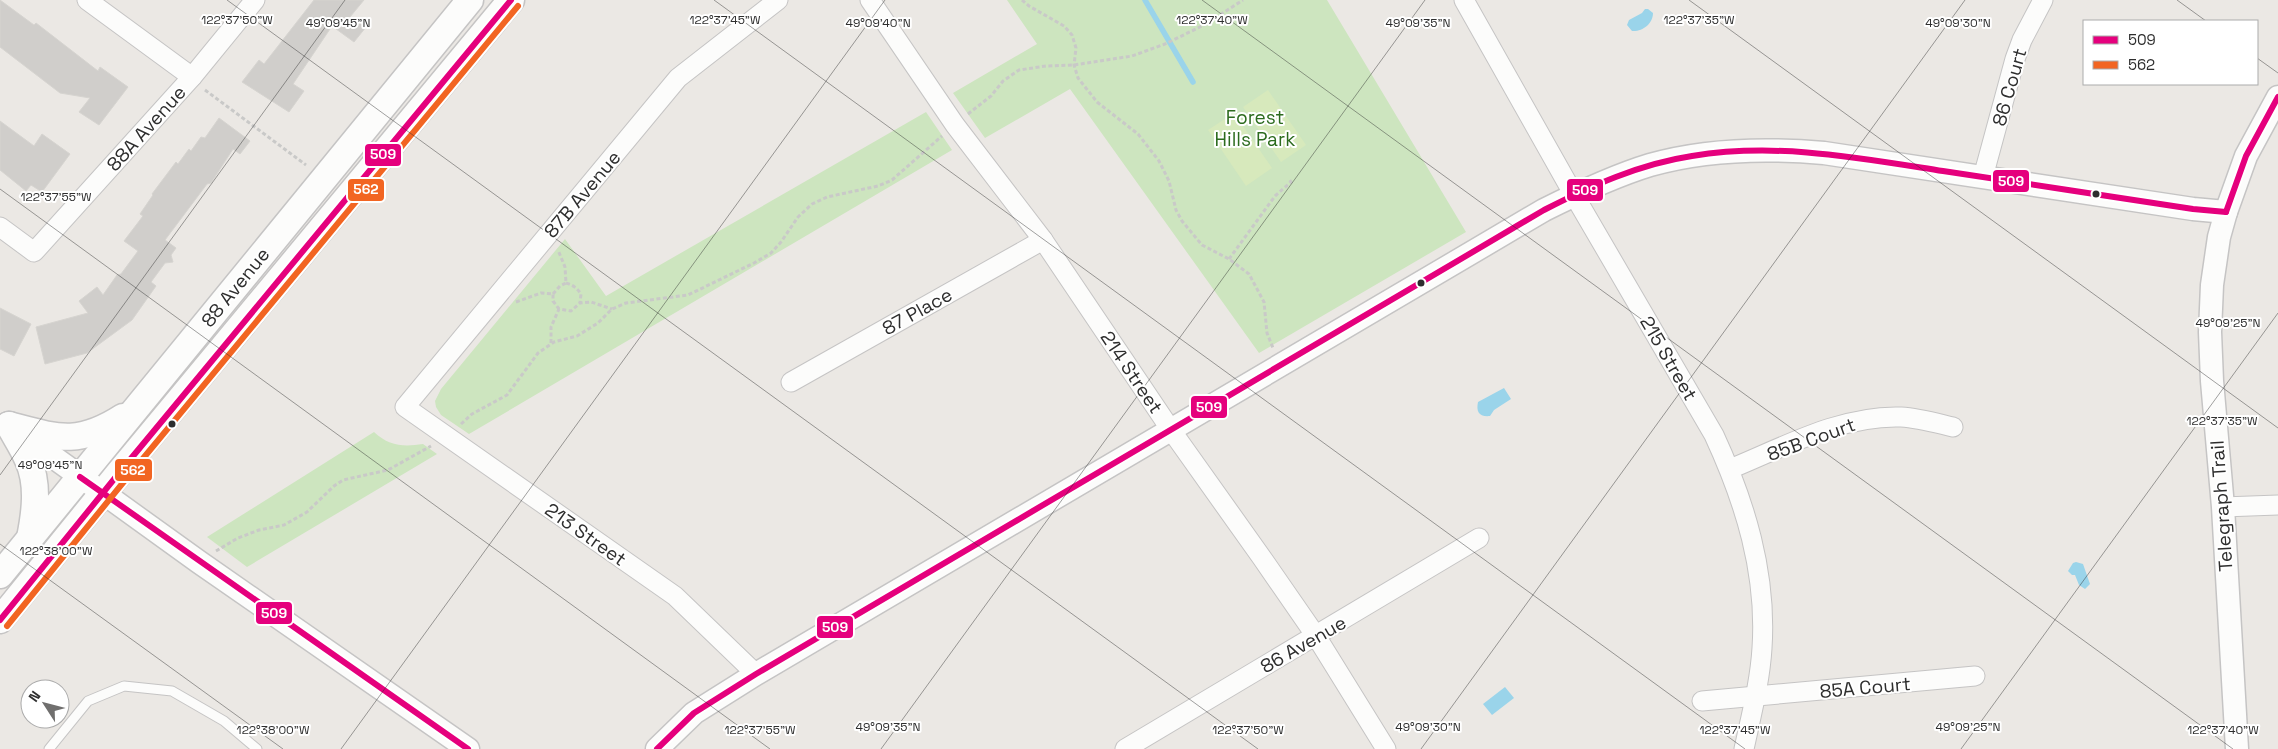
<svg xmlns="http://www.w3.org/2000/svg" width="2278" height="749" font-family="'Space Grotesk',sans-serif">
<rect width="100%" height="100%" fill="#ebe8e4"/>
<g fill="#cde5bf">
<polygon points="1007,0 1327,0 1466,232 1259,353 1070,89 985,138 953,93 1037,44"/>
<polygon points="926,112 952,150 469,434 441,415 436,407 435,401 441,389 565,239 606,296"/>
<path d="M374 432C389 446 403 447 423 444L437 454 247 567 207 537Z"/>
</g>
<g fill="#d7e9bc">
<polygon points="1268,90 1306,145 1281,162 1243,107"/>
<polygon points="1234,113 1272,168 1246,186 1208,130"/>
</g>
<g fill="#9ad4ea">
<path d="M1645 9H1648L1653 13C1653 24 1642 32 1632 31L1627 25 1629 20 1642 13Z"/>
<path d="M1504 388 1511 399 1494 410 1490 416C1479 417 1476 412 1478 402Z"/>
<polygon points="2076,562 2083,564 2090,584 2085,589 2079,585 2075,575 2072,575 2068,571 2073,563"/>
<polygon points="1505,687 1514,698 1492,715 1483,704"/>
</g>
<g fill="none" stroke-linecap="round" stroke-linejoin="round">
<polyline stroke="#9ad4ea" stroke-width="5.5" points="1145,0 1193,82"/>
</g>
<g fill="#d0cecb" stroke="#d6d4d0">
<polygon points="0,0 34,25 36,23 98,71 100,67 128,87 99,125 79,112 90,98 60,93 0,47"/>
<polygon points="314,0 364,0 350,17 366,27 354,42 332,26 293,84 304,91 289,112 242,82 259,60 264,64"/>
<polygon points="219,118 250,141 240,154 233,149 211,183 207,184 165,240 176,248 171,255 173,262 165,263 151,282 156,286 132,320 87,353 45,364 36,327 88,313 79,301 97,287 103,295 117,275 121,274 138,251 124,241 143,216 140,214 153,195 152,194 176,162 178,164 189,149 191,151 201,137 205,138"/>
<polygon points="0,121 34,146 42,134 70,154 42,192 31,185 26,191 0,170"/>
<polygon points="0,308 31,324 14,356 0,349"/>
</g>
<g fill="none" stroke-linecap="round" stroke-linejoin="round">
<defs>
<polyline id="service" points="49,749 88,701 124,686 172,691 224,721 257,749"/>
<g id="minor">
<polyline points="87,0 192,77"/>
<polyline points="870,0 955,125 1043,240 1171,430 1262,558 1316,636 1386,749"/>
<path d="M1464 0 1574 195 1714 435C1745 502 1767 573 1762 648 1760 682 1751 716 1744 749"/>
<polyline points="1983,177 2015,59 2022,40 2043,0"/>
<polyline points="0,227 34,252 192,77 255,0"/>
<polyline points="791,382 1043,240"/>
<path d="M1730 469C1784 447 1841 415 1901 417 1919 418 1936 423 1953 427"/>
<polyline points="2223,507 2278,505"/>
<polyline points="756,674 675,596 405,407 678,78 778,0"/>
<polyline points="1702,701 1975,676"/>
<polyline points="1125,749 1479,538"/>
</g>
<g id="tertiary">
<polyline points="13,428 199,562 468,749"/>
<path d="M657 749 694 713 756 674 1544 210C1578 193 1614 176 1650 165 1706 149 1766 148 1824 153L2193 209 2226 212"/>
<polyline points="2237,749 2223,507 2212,381 2210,332 2212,285 2219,237 2226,212 2246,156 2278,97"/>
</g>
<g id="secondary">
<path d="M9 425C58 438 78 446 123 417"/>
<path d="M9 425C15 436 23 448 28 460 39 484 35 513 30 538"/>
<polyline points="0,575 470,0"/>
<polyline points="0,620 119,473 511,0"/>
</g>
</defs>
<use href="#service" stroke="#c5c4c4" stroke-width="11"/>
<use href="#minor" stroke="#c5c4c4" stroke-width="21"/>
<use href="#tertiary" stroke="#c5c4c4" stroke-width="25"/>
<use href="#secondary" stroke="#c5c4c4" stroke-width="29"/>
<g stroke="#c9c9c8" stroke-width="3" stroke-dasharray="4 2.5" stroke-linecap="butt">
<polyline points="1022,0 1029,6 1064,26 1072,35 1076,48 1074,65 1078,78 1097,102 1138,134 1159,161 1169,181 1176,210 1182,221 1202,245 1229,259 1249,274 1264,302 1267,333 1273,348"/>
<polyline points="205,90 306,165"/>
<polyline points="968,114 991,96 1003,81 1019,70 1046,66 1074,65 1132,56 1165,44 1204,25 1243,0"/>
<polyline points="1229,259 1275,196 1291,182 1289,179"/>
<path d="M566 283C573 285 577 288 581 294L580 303"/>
<polyline points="553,294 560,286 566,283 565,267 558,250"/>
<polyline points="516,302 541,293 553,294 553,301 559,309"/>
<polyline points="551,343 551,327 559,309 571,311 580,303 591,302 612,309"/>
<polyline points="461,424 472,414 507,395 538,353 554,342 577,336 598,323 612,309 626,303 688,295 754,263 771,253 781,242 798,217 812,204 827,197 878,186 892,180 942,136"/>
<polyline points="216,551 238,538 259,530 284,525 307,512 334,486 343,480 388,470 431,446"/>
</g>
<use href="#service" stroke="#fcfcfb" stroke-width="9"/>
<use href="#minor" stroke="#fcfcfb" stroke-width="19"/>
<use href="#tertiary" stroke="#fcfcfb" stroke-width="22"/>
<use href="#secondary" stroke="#fcfcfb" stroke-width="26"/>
<defs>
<g id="bus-1">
<polyline points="2226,212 2246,156 2278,97"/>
<polyline points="80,477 468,749"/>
<polyline points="0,620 119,473 511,0"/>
<path d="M657 749 694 713 756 674 1544 210C1591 186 1639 164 1692 156 1777 142 1860 158 1943 171 2026 184 2110 196 2193 209L2226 212"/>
</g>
<polyline id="bus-2" points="7,626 126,479 518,6"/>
</defs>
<use href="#bus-1" stroke="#fff" stroke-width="10"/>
<use href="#bus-2" stroke="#fff" stroke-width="10"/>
<use href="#bus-1" stroke="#e5007d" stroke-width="6"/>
<use href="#bus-2" stroke="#f26522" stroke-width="6"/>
</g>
<path fill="none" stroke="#2e2e2e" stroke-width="1" stroke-opacity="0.45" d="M227 0 1258 749M714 0 1745 749M1202 0 2233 749M1689 0 2278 428M2177 0 2206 21M2257 58 2278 73M0 189 770 749M0 475 345 0M0 544 283 749M341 749 885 0M881 749 1425 0M1421 749 1965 0M1961 749 2278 313"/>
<g fill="#2e2e2e" stroke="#fff" stroke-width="2">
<circle cx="2096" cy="194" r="4.5"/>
<circle cx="1421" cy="283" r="4.5"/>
<circle cx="172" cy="424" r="4.5"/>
</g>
<g text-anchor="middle" stroke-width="4" stroke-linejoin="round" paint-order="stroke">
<g font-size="19" fill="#2e2e2e" stroke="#fff">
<text transform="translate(2009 87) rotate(-74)" y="7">86 Court</text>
<text transform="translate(146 128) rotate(-48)" y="7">88A Avenue</text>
<text transform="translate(582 194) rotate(-50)" y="7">87B Avenue</text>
<text transform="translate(235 287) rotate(-51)" y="7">88 Avenue</text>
<text transform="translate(917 311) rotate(-29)" y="7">87 Place</text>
<text transform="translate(1669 358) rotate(60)" y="7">215 Street</text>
<text transform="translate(1132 372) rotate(56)" y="7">214 Street</text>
<text transform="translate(1811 439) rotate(-20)" y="7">85B Court</text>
<text transform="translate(2221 506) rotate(-94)" y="7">Telegraph Trail</text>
<text transform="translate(586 534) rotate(35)" y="7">213 Street</text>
<text transform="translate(1303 644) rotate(-30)" y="7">86 Avenue</text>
<text transform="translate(1865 687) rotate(-5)" y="7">85A Court</text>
</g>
<g font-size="19" fill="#2c6b1e" stroke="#fff">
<text x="1255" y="124">Forest<tspan x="1255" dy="22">Hills Park</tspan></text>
</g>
</g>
<g font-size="12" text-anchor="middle" fill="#2e2e2e" stroke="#fff" stroke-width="4" stroke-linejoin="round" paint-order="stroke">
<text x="237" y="24">122°37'50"W</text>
<text x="725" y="24">122°37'45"W</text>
<text x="1212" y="24">122°37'40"W</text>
<text x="1699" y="24">122°37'35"W</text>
<text x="338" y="27">49°09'45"N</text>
<text x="878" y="27">49°09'40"N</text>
<text x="1418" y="27">49°09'35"N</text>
<text x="1958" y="27">49°09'30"N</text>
<text x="56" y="201">122°37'55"W</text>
<text x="2228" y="327">49°09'25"N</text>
<text x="2222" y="425">122°37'35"W</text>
<text x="50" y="469">49°09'45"N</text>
<text x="56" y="555">122°38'00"W</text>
<text x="888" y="731">49°09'35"N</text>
<text x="1428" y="731">49°09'30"N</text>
<text x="1968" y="731">49°09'25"N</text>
<text x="273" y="734">122°38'00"W</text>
<text x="760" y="734">122°37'55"W</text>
<text x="1248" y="734">122°37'50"W</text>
<text x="1735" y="734">122°37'45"W</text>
<text x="2223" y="734">122°37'40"W</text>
</g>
<g stroke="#fff" stroke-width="2">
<rect x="364" y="143" width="38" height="24" rx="5" fill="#e5007d"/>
<rect x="1992" y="169" width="38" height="24" rx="5" fill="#e5007d"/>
<rect x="347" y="178" width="38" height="24" rx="5" fill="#f26522"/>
<rect x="1566" y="178" width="38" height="24" rx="5" fill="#e5007d"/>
<rect x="1190" y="395" width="38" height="24" rx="5" fill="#e5007d"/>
<rect x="114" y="458" width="39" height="24" rx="5" fill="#f26522"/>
<rect x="255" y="601" width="38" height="24" rx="5" fill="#e5007d"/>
<rect x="816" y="615" width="38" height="24" rx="5" fill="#e5007d"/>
</g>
<g font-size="14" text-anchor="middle" font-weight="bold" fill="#fff">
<text x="383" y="159">509</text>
<text x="2011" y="186">509</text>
<text x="366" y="194">562</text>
<text x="1585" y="195">509</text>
<text x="1209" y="412">509</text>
<text x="133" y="475">562</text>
<text x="274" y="618">509</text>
<text x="835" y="632">509</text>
</g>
<rect x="2083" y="20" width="175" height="65" fill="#ffffff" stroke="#ababab"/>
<rect x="2093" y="36" width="25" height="8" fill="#e5007d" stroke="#ababab"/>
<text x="2128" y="45" font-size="15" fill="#2e2e2e">509</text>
<rect x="2093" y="61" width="25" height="8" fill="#f26522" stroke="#ababab"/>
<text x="2128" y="70" font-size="15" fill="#2e2e2e">562</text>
<g transform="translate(45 704) rotate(306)"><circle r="24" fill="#ffffff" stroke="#ababab"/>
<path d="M0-4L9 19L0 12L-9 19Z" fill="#706f6e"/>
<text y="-8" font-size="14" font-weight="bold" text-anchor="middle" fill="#2e2e2e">N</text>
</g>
</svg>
